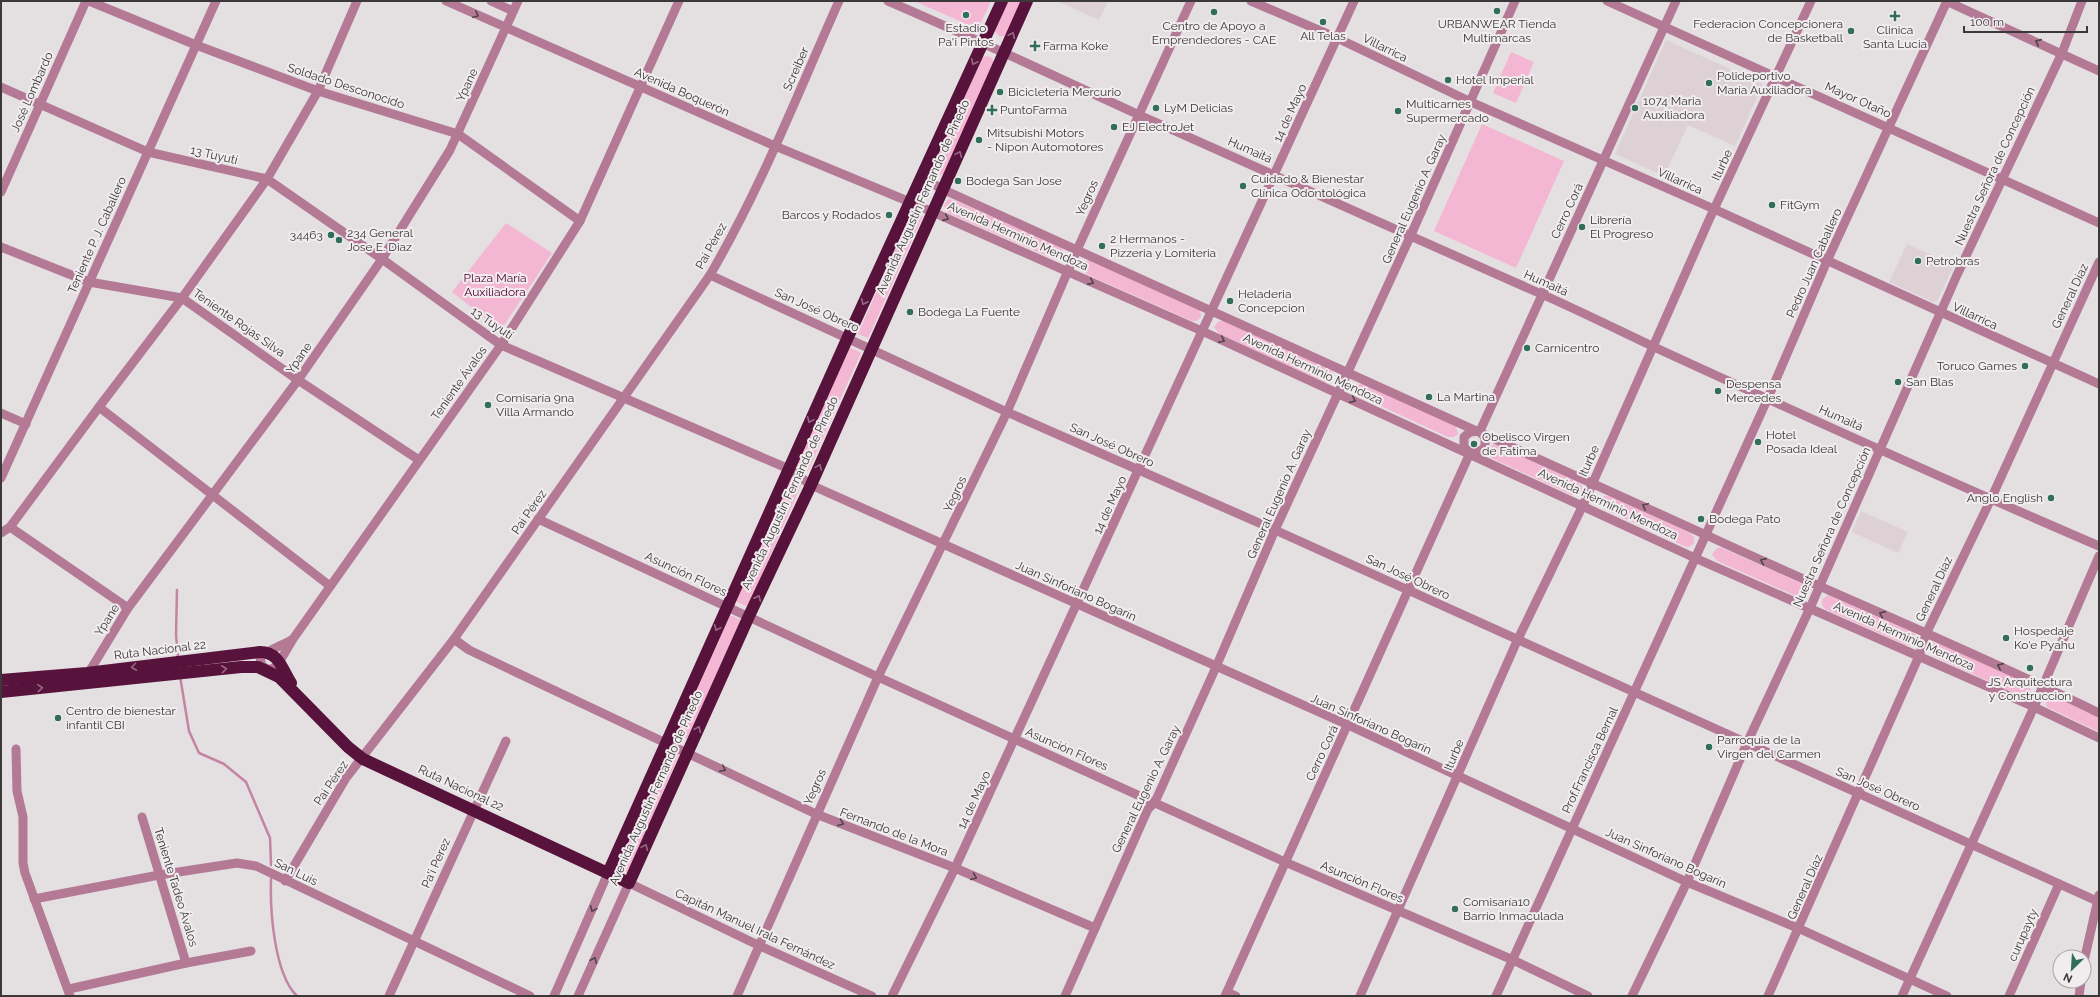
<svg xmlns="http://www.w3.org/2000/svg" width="2100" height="997" font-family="Raleway,sans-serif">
<rect width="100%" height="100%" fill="#e4dfe1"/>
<g fill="#ddd1d6">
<polygon points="1057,1 1108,1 1099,20"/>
<polygon points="1666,40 1763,84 1735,146 1688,125 1664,176 1615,154"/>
<polygon points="1907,244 1954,265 1937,301 1933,302 1889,282"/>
<polygon points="1861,511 1908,532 1898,553 1852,532"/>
</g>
<g fill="#f4b7d3">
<polygon points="914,1 991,1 978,29"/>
<polygon points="1007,1 1022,1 1006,35 1000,37 994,30"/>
<polygon points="1511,52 1534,62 1516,103 1493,93"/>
<polygon points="985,56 991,57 994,63 944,174 938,175 932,169 982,58"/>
<polygon points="1482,124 1564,161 1516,268 1434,231"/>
<polygon points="948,199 954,200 1060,246 1063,250 1063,255 1059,259 1054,259 948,213 944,206"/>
<polygon points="912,211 923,216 868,338 858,334"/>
<polygon points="506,223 552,253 501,330 452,292"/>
<polygon points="1089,260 1200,309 1201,317 1197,321 1192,321 1086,274 1082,267 1084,262"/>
<polygon points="1219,321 1225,321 1330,369 1333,373 1333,378 1329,382 1324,382 1219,334 1214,327"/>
<polygon points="849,347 861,353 808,471 796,466"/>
<polygon points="1362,383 1456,426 1458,434 1454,437 1448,437 1359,396 1355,390 1357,385"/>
<polygon points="1492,445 1497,445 1578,482 1582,486 1582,491 1577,495 1572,495 1491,458 1487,451"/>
<polygon points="789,477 802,483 748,607 735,601"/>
<polygon points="1604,496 1610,496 1690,533 1694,537 1694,543 1689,547 1684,546 1604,509 1599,502"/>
<polygon points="1717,548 1722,548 1803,584 1807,588 1807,593 1803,597 1798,597 1717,561 1712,554"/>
<polygon points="1829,595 1912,632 1916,636 1916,641 1912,645 1906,645 1825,609 1822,605 1822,599"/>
<polygon points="728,614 741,620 688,739 675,733"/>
<polygon points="1934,643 1939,643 2029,684 2031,692 2027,696 2021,696 1933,656 1929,649"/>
<polygon points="2052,695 2099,716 2099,732 2047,707 2045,699"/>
<polygon points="668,745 681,750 628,873 613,866"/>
</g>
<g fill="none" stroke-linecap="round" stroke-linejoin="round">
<g stroke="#c484a3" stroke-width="2.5">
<polyline points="177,590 176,635 178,657"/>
<polyline points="180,676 189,731 199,753 224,764 246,782 270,838 271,865"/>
<path d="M271 879C270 910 274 974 297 996"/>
</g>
<g stroke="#b37995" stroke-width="9">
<polyline points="89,1 196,45 318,91 458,134 580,221"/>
<polyline points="446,1 775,146 910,202 1202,331 1695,558 2034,707 2099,738"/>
<polyline points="491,1 513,11"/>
<path d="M888 1C972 37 1054 76 1137 114 1271 175 1405 233 1539 293 1578 310 1616 329 1654 347 1802 415 1950 482 2099 546"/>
<polyline points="1251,1 1337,38 1471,102 1714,209 2099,384"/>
<polyline points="1607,1 2099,223"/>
<polyline points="1946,1 2099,71"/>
<polyline points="1,87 148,152 267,179 382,259 501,345 789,469 811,485 1348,725 1687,882 1800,929 1947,996"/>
<path d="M921 177 942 189C1197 304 1451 418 1704 534 1835 595 1969 649 2099 713"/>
<polyline points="1,192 86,1"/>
<polyline points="1,247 89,282 182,298 298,380 419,460"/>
<polyline points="710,275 1007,412 1275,530 2097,901"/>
<polyline points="99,407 330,586"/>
<polyline points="1,413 26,424"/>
<polyline points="1480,431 1676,1"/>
<polyline points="1469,452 1464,447 1464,437 1470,432 1480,431"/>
<polyline points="1470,453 1480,451 1485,447 1485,438 1480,431"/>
<polyline points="1,478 216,1"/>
<polyline points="538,519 878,677 1285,862 1513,960 1588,996"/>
<polyline points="10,527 128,608"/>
<polyline points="1,533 10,527 99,407 182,298 267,179 318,91 357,1"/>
<path d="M293 639C284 645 265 651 260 658L262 666 270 670 277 666 293 639 501 345 580 221 679 1"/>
<polyline points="454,639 469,650 816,814 955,868 1095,928"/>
<polyline points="86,677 128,608 298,380 382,259 450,150 518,1"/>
<polyline points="16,749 17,791 23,817 23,863 25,873 70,996"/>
<polyline points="142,817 186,963"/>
<path d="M285 881 346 778 454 639 710 275C761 188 798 93 839 1"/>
<polyline points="34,899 159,875 237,863 256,866 530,996"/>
<polyline points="2084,961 2099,895"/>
<polyline points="69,989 186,963 251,951"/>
<polyline points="1227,992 1236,996"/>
<polyline points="389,996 506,741"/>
<polyline points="554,996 608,873"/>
<polyline points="578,996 629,883 760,946 872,996"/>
<polyline points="737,996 878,677 1007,412 1077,250 1191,1"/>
<polyline points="892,996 955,868 1354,1"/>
<polyline points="1065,996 1148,809 1155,802 1216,667 1275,530 1410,237 1515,1"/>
<polyline points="1225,996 1470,453"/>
<polyline points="1360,996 1517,641 1583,505 1709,220 1811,1"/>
<polyline points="1496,996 1768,398 1827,261 1947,1"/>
<polyline points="1632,996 1687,882 1747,743 1810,608 1957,275 2062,53 2082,1"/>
<polyline points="1768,996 1919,656 1926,634 1991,499 2099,262"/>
<polyline points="1902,996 2034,707 2099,556"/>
<polyline points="2009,996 2059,884"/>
<polyline points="2079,996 2081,981"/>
</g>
<g stroke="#57133b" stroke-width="12">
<path d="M1 680 87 673 260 652C279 652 282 669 291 683"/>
<polyline points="1,692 241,667 258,667 279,677 348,747 363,759 629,883 749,616 811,485 1027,1"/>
<polyline points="608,873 848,337 1002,1"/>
</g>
</g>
<defs><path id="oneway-chevron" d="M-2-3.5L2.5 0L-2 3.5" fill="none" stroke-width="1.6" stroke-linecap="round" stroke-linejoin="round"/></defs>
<g stroke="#52454b">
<use href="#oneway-chevron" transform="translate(476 15) rotate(25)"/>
<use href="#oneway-chevron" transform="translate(2038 42) rotate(-156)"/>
<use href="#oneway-chevron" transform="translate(946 218) rotate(24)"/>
<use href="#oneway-chevron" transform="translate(1091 282) rotate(24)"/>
<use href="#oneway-chevron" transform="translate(1222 340) rotate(25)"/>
<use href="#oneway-chevron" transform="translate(1353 400) rotate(24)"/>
<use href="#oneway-chevron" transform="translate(1645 506) rotate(-155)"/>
<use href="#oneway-chevron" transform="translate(1763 561) rotate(-156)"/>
<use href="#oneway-chevron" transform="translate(1882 614) rotate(-156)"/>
<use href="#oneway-chevron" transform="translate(2000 666) rotate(-156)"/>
<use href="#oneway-chevron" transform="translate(723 769) rotate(26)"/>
<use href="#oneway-chevron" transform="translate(841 823) rotate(21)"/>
<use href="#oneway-chevron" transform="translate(974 877) rotate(23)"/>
<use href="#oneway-chevron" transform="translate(593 909) rotate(114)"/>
<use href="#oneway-chevron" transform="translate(594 960) rotate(-66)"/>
</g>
<g stroke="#956a83">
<use href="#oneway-chevron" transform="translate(1012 35) rotate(-66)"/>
<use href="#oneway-chevron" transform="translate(974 62) rotate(115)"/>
<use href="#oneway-chevron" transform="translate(959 154) rotate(-66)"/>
<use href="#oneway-chevron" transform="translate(864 302) rotate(115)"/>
<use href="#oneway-chevron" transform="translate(810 420) rotate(114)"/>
<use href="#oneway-chevron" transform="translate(819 467) rotate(-66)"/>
<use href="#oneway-chevron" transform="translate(758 598) rotate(-65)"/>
<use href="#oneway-chevron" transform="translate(717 628) rotate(114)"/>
<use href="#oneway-chevron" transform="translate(134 667) rotate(173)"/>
<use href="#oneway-chevron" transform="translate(224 669) rotate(-6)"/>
<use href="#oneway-chevron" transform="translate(40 688) rotate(-5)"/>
<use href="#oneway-chevron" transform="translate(698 729) rotate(-66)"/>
<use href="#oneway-chevron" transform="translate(645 847) rotate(-66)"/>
</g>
<g fill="#326f5b" stroke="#f1ecee" stroke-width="1.5">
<circle cx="1497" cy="11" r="4"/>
<circle cx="1214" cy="12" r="4"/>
<circle cx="966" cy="15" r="4"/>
<path d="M1893 10h4v4h4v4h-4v4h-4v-4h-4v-4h4z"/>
<circle cx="1323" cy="22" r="4"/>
<circle cx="1851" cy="31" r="4"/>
<path d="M1033 40h4v4h4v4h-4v4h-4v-4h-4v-4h4z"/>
<circle cx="1448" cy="80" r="4"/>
<circle cx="1709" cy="83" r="4"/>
<circle cx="1000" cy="92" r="4"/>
<circle cx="1156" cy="108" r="4"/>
<circle cx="1635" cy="108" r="4"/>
<path d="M990 104h4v4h4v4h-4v4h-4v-4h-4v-4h4z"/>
<circle cx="1398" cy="111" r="4"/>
<circle cx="1114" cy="127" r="4"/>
<circle cx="979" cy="140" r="4"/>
<circle cx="958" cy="181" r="4"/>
<circle cx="1243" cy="186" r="4"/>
<circle cx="1772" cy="205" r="4"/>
<circle cx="889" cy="215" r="4"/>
<circle cx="1582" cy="227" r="4"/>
<circle cx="331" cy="235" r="4"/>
<circle cx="339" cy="240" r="4"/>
<circle cx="1102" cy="246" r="4"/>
<circle cx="1918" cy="261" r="4"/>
<circle cx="1230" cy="301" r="4"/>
<circle cx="910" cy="312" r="4"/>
<circle cx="1527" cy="348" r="4"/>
<circle cx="2025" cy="366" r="4"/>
<circle cx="1898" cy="382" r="4"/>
<circle cx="1718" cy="391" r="4"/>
<circle cx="1429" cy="397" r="4"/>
<circle cx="488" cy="405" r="4"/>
<circle cx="1758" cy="442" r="4"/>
<circle cx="1474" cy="444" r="4"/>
<circle cx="2051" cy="498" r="4"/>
<circle cx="1701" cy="519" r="4"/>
<circle cx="2006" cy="638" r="4"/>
<circle cx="2030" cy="668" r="4"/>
<circle cx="58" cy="718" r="4"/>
<circle cx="1709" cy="747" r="4"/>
<circle cx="1455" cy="909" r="4"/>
</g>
<g text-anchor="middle" stroke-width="4" stroke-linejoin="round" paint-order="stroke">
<g font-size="12" fill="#3a3839" stroke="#f1ecee" text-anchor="start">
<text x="1497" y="28" text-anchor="middle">URBANWEAR Tienda<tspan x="1497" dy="14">Multimarcas</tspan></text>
<text x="1843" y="28" text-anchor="end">Federacion Concepcionera<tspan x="1843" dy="14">de Basketball</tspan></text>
<text x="1214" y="30" text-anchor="middle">Centro de Apoyo a<tspan x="1214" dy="14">Emprendedores - CAE</tspan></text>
<text x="966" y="32" text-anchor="middle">Estadio<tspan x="966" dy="14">Pa'i Pintos</tspan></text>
<text x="1895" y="34" text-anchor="middle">Clinica<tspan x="1895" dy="14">Santa Lucia</tspan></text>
<text x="1323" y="40" text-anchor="middle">All Telas</text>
<text x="1043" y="50">Farma Koke</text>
<text x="1717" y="80">Polideportivo<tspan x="1717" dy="14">Maria Auxiliadora</tspan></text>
<text x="1456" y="84">Hotel Imperial</text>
<text x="1008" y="96">Bicicleteria Mercurio</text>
<text x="1643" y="105">1074 Maria<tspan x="1643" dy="14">Auxiliadora</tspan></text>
<text x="1406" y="108">Multicarnes<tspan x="1406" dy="14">Supermercado</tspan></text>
<text x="1164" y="112">LyM Delicias</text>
<text x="1000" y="114">PuntoFarma</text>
<text x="1122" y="131">EJ ElectroJet</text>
<text x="987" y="137">Mitsubishi Motors<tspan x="987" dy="14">- Nipon Automotores</tspan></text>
<text x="1251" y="183">Cuidado &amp; Bienestar<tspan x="1251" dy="14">Clínica Odontológica</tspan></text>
<text x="966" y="185">Bodega San Jose</text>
<text x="1780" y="209">FitGym</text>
<text x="881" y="219" text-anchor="end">Barcos y Rodados</text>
<text x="1590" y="224">Librería<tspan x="1590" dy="14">El Progreso</tspan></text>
<text x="347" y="237">234 General<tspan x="347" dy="14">Jose E. Diaz</tspan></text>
<text x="323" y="239" text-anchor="end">34463</text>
<text x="1110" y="243">2 Hermanos -<tspan x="1110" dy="14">Pizzeria y Lomiteria</tspan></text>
<text x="1926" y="265">Petrobras</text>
<text x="1238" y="298">Heladeria<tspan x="1238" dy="14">Concepcion</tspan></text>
<text x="918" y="316">Bodega La Fuente</text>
<text x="1535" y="352">Carnicentro</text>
<text x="2017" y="370" text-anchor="end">Toruco Games</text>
<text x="1906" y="386">San Blas</text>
<text x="1726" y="388">Despensa<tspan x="1726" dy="14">Mercedes</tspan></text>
<text x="1437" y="401">La Martina</text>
<text x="496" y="402">Comisaría 9na<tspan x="496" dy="14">Villa Armando</tspan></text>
<text x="1766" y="439">Hotel<tspan x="1766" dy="14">Posada Ideal</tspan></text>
<text x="1482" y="441">Obelisco Virgen<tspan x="1482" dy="14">de Fatima</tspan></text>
<text x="2043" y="502" text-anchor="end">Anglo English</text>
<text x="1709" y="523">Bodega Pato</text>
<text x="2014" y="635">Hospedaje<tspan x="2014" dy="14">Ko'e Pyahu</tspan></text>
<text x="2030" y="686" text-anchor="middle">JS Arquitectura<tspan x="2030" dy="14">y Construccion</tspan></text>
<text x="66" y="715">Centro de bienestar<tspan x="66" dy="14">infantil CBI</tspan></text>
<text x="1717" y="744">Parroquia de la<tspan x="1717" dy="14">Virgen del Carmen</tspan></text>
<text x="1463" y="906">Comisaría10<tspan x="1463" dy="14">Barrio Inmaculada</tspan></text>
</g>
<g font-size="12" fill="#3a3839" stroke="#f1ecee">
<text transform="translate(1385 48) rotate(26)" y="4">Villarrica</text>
<text transform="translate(796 69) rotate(-66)" y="4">Screiber</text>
<text transform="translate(467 85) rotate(-65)" y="4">Ypane</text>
<text transform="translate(346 86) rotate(18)" y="4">Soldado Desconocido</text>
<text transform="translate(32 92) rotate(-66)" y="4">José Lombardo</text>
<text transform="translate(682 92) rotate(24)" y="4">Avenida Boquerón</text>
<text transform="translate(1858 100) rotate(24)" y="4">Mayor Otaño</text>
<text transform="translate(1290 113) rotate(-65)" y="4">14 de Mayo</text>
<text transform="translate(1250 150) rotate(24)" y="4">Humaitá</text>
<text transform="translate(214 155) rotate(13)" y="4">13 Tuyutí</text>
<text transform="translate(1722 165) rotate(-65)" y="4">Iturbe</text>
<text transform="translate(1995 166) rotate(-65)" y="4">Nuestra Señora de Concepción</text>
<text transform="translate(1680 181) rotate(24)" y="4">Villarrica</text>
<text transform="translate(923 197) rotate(-66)" y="4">Avenida Augustín Fernando de Pinedo</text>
<text transform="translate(1087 198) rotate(-66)" y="4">Yegros</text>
<text transform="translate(1414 199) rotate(-66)" y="4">General Eugenio A. Garay</text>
<text transform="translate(1567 211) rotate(-65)" y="4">Cerro Corá</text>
<text transform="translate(97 235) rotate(-66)" y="4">Teniente P. J. Caballero</text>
<text transform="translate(1018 236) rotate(24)" y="4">Avenida Herminio Mendoza</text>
<text transform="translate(711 246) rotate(-61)" y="4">Pai Pérez</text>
<text transform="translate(1814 263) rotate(-66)" y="4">Pedro Juan Caballero</text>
<text transform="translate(1546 283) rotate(24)" y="4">Humaitá</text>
<text transform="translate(2070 296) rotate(-65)" y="4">General Díaz</text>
<text transform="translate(817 310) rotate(24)" y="4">San José Obrero</text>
<text transform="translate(1975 316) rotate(25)" y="4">Villarrica</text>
<text transform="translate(239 323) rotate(35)" y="4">Teniente Rojas Silva</text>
<text transform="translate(492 323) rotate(34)" y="4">13 Tuyutí</text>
<text transform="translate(299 358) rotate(-55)" y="4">Ypane</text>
<text transform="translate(1313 369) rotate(25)" y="4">Avenida Herminio Mendoza</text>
<text transform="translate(459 383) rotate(-55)" y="4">Teniente Ávalos</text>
<text transform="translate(1841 418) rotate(24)" y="4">Humaitá</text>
<text transform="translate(1112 445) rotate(24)" y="4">San José Obrero</text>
<text transform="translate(1589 461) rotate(-66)" y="4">Iturbe</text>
<text transform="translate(790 493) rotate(-65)" y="4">Avenida Augustín Fernando de Pinedo</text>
<text transform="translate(955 494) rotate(-65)" y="4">Yegros</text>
<text transform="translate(1279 494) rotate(-66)" y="4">General Eugenio A. Garay</text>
<text transform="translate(1608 504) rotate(25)" y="4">Avenida Herminio Mendoza</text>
<text transform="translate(1110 505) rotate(-65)" y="4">14 de Mayo</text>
<text transform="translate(529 512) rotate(-55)" y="4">Pai Pérez</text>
<text transform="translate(1832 527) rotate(-66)" y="4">Nuestra Señora de Concepción</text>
<text transform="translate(686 574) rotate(25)" y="4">Asunción Flores</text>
<text transform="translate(1408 577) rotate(25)" y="4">San José Obrero</text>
<text transform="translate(1934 589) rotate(-65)" y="4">General Díaz</text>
<text transform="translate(1076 591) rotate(24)" y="4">Juan Sinforiano Bogarín</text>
<text transform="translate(107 620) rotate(-58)" y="4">Ypane</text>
<text transform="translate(1904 636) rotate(24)" y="4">Avenida Herminio Mendoza</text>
<text transform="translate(160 650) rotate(-7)" y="4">Ruta Nacional 22</text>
<text transform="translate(1371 724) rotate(24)" y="4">Juan Sinforiano Bogarín</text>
<text transform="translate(1067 749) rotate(24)" y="4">Asunción Flores</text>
<text transform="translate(1322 753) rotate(-65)" y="4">Cerro Corá</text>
<text transform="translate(1454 755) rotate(-67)" y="4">Iturbe</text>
<text transform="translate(1590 760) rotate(-65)" y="4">Prof.Francisca Bernal</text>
<text transform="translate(331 783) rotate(-56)" y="4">Pai Pérez</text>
<text transform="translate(815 787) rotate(-66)" y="4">Yegros</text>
<text transform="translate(461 788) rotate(25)" y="4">Ruta Nacional 22</text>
<text transform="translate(656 788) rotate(-66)" y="4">Avenida Augustín Fernando de Pinedo</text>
<text transform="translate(1146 789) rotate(-64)" y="4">General Eugenio A. Garay</text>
<text transform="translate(1878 789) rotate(24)" y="4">San José Obrero</text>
<text transform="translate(974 800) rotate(-65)" y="4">14 de Mayo</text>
<text transform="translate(894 832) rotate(21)" y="4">Fernando de la Mora</text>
<text transform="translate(1666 858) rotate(24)" y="4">Juan Sinforiano Bogarín</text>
<text transform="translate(436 863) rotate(-66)" y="4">Pa'i Perez</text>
<text transform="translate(296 872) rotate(26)" y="4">San Luis</text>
<text transform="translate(1362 882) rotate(23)" y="4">Asunción Flores</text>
<text transform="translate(176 887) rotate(73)" y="4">Teniente Tadeo Ávalos</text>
<text transform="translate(1805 887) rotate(-66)" y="4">General Díaz</text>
<text transform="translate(755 929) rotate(25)" y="4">Capitán Manuel Irala Fernández</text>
<text transform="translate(2023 935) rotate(-66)" y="4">curupayty</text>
</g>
<g font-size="12" fill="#520134" stroke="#f1ecee">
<text x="495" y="282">Plaza María<tspan x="495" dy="14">Auxiliadora</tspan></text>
</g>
</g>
<rect width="2100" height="997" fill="none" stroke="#3a3839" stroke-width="4"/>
<g transform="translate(2072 969) rotate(205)"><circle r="19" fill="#f1ecee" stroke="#a8a4a6"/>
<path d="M0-3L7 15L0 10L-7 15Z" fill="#326f5b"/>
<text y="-6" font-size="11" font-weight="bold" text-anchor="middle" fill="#3a3839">N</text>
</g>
<path d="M1964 26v6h123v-6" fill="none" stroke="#3a3839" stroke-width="2"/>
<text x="1970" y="26" font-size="12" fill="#3a3839" stroke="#f1ecee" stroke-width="3" paint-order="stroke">100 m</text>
</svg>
